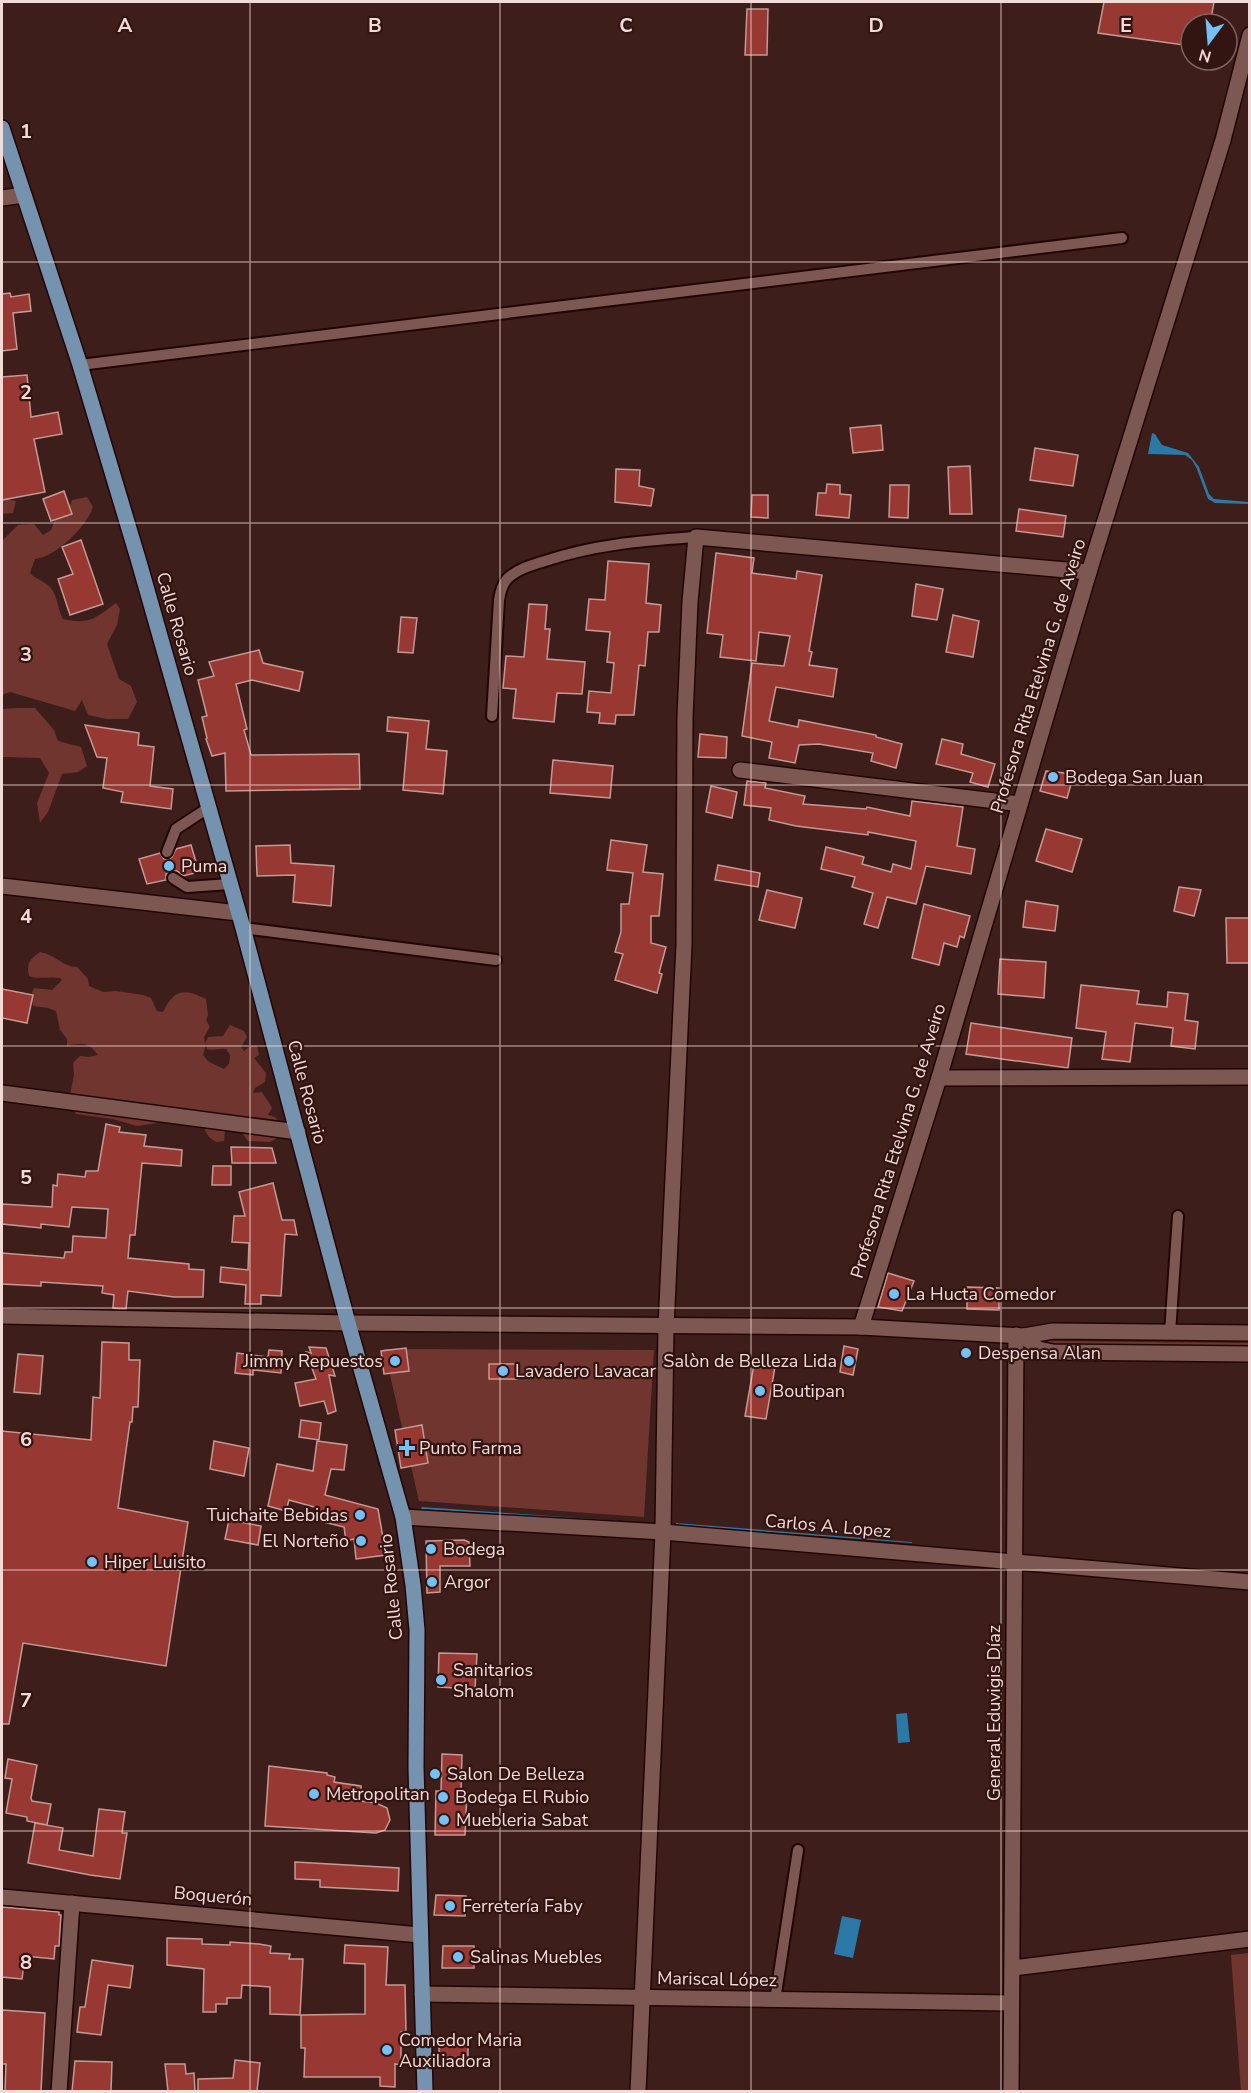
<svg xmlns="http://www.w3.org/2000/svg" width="1251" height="2093" font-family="'Nunito Sans',sans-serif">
<rect width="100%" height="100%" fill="#3d1e1a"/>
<g fill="#70352f" fill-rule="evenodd">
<path d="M87 497 93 507C87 526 56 557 35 559L30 573C37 581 47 581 53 591 58 600 58 610 63 619 90 625 95 618 116 603L120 609 117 625 107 644 119 679 131 686 137 702 128 719H106L88 715 82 700 75 711 10 692 2 695V541L18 525 34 524 43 535 51 530 56 517 67 516 72 500Z"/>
<polygon points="7,499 16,501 13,513 2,514 2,501"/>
<polygon points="18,708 35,708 54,730 58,741 81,747 87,766 78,772 62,774 48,812 40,823 37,803 49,773 40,758 3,757 2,755 2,709"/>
<path d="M40 952C56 955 63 967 77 967L88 979 89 986 103 992 116 991 143 995 151 998 157 1011 163 1012C174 989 184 988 206 999L208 1015 206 1020 210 1027 204 1037 205 1044 208 1037 223 1036 230 1025 244 1031 247 1037 241 1047 244 1051 250 1046H257L259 1055 254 1058 266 1073 265 1082 255 1088 253 1093 262 1092C265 1098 269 1102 272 1108L268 1115 275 1117 284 1128 281 1136 270 1142 248 1141 243 1134 242 1127 225 1130 224 1141 216 1142 209 1137 199 1120H191L178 1125 163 1122 137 1126 113 1119 76 1114 69 1100 74 1075 73 1063 80 1056 89 1057 98 1055C89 1042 81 1042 67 1046V1039L60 1030 56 1011 48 1008 33 1006 31 995 34 988 52 990 62 980 60 978C49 976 40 980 29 976 26 964 30 959 40 952ZM206 1044 207 1049C214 1051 219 1048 226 1049L230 1055 229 1064 224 1069 209 1062 203 1055Z"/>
<polygon points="1049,1341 1249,1343 1250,1346 1049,1344"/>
<polygon points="384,1349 654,1350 644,1517 419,1501"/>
<polygon points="1249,1953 1249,2091 1241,2091 1231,1955"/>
</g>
<g fill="#2c78a7">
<polygon points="1152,433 1155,434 1162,445 1188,453 1199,467 1209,494 1214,499 1249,502 1249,504 1215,503 1208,499 1197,469 1192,460 1185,455 1148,454"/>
<polygon points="422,1507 648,1523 648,1524 421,1509"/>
<polygon points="676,1523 912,1542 912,1543 676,1525"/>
<polygon points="907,1713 910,1742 898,1743 896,1714"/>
<polygon points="842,1916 861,1920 853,1958 834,1954"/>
</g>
<g fill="#973832" stroke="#c39a95" stroke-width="1.5">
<polygon points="1104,2 1214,2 1210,24 1191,24 1191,46 1098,33"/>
<polygon points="747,9 768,9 767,55 745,55"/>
<polygon points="10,293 11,297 29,294 31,311 13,313 17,349 2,351 2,294"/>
<polygon points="27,375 31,417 58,412 62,434 34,439 45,492 2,500 2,377"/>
<polygon points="881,425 883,450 853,453 850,428"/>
<polygon points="1035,448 1078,455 1073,486 1030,480"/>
<polygon points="970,466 972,514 950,514 948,467"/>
<polygon points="616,469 640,470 639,486 654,489 651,506 615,502"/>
<polygon points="827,484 840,485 840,494 851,495 849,518 816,515 818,493 826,493"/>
<polygon points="890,485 909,485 908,518 889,517"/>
<polygon points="64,491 72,514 51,521 43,499"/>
<polygon points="752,495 768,495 768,518 751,517"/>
<polygon points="1019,509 1066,516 1063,537 1016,531"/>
<polygon points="81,540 103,604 70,615 58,579 73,574 62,547"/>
<polygon points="716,553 754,558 752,573 796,579 797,571 822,575 809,651 812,652 809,665 837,669 833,697 776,687 769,721 798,727 799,720 876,735 876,737 902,744 896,768 871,761 873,753 819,744 799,745 795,763 769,758 772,742 742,736 752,663 784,666 790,636 759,632 756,661 720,657 723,635 707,633"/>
<polygon points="608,561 649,564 646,603 661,605 659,632 648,632 645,666 639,665 634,715 616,715 615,724 599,723 600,713 587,712 589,691 611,693 614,663 607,662 610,632 586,630 589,599 605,600"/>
<polygon points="916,584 943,589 937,620 912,616"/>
<polygon points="529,604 547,605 545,629 550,629 547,659 585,662 582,694 557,693 554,722 513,718 516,689 503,688 506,656 524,657"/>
<polygon points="953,615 979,621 973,657 946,652"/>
<polygon points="401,617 417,618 413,653 398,652"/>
<polygon points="259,650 263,663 303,672 299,691 252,680 236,684 247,729 244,730 251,755 359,754 360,789 226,791 225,753 212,756 206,739 207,738 202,717 207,716 198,680 214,676 209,662"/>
<polygon points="388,717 429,721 426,749 447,751 443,794 403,790 408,733 387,731"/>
<polygon points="85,725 139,733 138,745 154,747 150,786 173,789 171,809 121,802 123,792 103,788 107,758 97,757"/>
<polygon points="700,734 727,737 726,758 698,757"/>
<polygon points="942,739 963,744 961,754 995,764 988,787 970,782 973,773 936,764"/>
<polygon points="553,760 613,766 610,798 550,793"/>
<polygon points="1046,771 1074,774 1067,798 1040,791"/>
<polygon points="747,781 766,783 765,788 805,796 803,804 866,809 867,807 910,816 912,801 963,807 957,846 975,849 971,874 926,866 916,904 887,897 878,928 864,924 873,893 852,887 855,877 821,869 826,847 864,857 862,864 891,872 893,864 911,869 916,841 868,832 868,835 796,826 769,820 771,808 744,805"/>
<polygon points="711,786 737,792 732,818 706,812"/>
<polygon points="1046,829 1082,839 1072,872 1036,861"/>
<polygon points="611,840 647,845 643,872 663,874 659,916 651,916 651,943 666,947 659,973 662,974 657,993 615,980 623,954 615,952 621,932 621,904 629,904 633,873 607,870"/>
<polygon points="191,845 199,872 183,876 177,871 170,871 166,874 166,880 147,884 139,859 160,853 164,859 169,859 172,857 176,849"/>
<polygon points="290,845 291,863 334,866 331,906 293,902 295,875 257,876 256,846"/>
<polygon points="718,865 760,873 758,887 715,880"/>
<polygon points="1179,887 1201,890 1194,916 1174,911"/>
<polygon points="767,890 802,898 795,928 759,920"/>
<polygon points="1026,901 1058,906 1055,931 1023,927"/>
<polygon points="924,904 970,916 964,938 960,936 957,947 944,943 939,965 912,958"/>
<polygon points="1226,918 1250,918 1250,963 1227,963"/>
<polygon points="1000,959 1046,962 1044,998 998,994"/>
<polygon points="1081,985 1139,991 1137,1004 1167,1007 1168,992 1188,994 1185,1020 1198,1022 1195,1049 1171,1046 1173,1028 1135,1023 1130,1062 1102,1059 1106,1032 1076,1028"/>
<polygon points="2,989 33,995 27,1023 2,1018"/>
<polygon points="971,1023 1072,1038 1068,1068 966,1054"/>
<polygon points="106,1124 120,1127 119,1132 146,1135 144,1146 182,1150 181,1166 142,1163 135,1235 130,1235 128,1258 189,1264 189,1269 204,1270 203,1297 174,1297 128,1291 126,1309 120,1309 113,1308 114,1295 102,1293 103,1286 41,1282 41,1286 2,1284 2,1253 64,1258 65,1252 72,1252 73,1236 106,1238 108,1209 72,1207 69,1227 41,1224 41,1228 2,1224 2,1204 52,1207 53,1185 57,1186 58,1174 85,1177 86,1171 98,1171"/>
<polygon points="231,1147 272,1148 276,1163 232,1163"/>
<polygon points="213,1166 231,1166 231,1185 212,1185"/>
<polygon points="273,1183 282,1220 294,1220 297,1235 285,1234 281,1296 261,1295 261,1304 245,1304 246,1285 220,1282 221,1267 248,1270 249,1243 232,1242 234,1216 245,1216 239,1192"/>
<polygon points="888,1273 914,1281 902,1311 878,1307"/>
<polygon points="967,1287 999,1288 999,1310 967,1309"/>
<polygon points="102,1342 129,1343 129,1360 140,1360 138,1407 133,1407 132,1422 130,1422 118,1508 188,1522 166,1666 23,1643 9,1724 2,1724 2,1431 91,1440 93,1397 100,1398"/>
<polygon points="844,1346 858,1349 853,1375 840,1372"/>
<polygon points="309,1347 326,1348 335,1376 329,1375 336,1411 328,1414 324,1401 300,1406 295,1383 316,1379 306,1352 311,1353"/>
<polygon points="406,1348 409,1371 384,1374 381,1351"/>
<polygon points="269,1350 282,1351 281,1373 253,1370 253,1375 235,1373 237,1353 268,1357"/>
<polygon points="18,1354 43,1356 40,1394 14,1392"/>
<polygon points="489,1364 518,1364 517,1379 489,1379"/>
<polygon points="754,1364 775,1367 766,1419 745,1416"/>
<polygon points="301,1420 321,1423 319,1440 299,1437"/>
<polygon points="422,1425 428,1463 401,1468 395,1430"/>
<polygon points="214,1441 249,1448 244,1476 210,1469"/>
<polygon points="317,1441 347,1445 344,1470 331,1469 325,1495 378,1509 386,1555 356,1559 354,1539 346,1541 344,1527 315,1520 318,1508 289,1500 286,1511 268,1506 277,1464 313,1471"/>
<polygon points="229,1520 261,1526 258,1545 225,1539"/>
<polygon points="464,1540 469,1542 470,1566 440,1566 440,1592 427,1593 426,1541"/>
<polygon points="439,1653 477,1654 475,1689 438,1687"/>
<polygon points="442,1754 462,1755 461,1792 467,1792 465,1835 435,1835 436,1791 441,1791"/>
<polygon points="8,1759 37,1765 31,1798 32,1801 51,1804 47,1825 27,1821 27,1817 6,1813 12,1779 5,1778"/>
<polygon points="269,1766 327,1773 327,1775 335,1777 334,1782 361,1786 361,1801 376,1803 387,1808 390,1820 385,1830 376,1833 265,1826"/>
<polygon points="99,1809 125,1812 122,1833 127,1833 120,1879 90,1875 28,1863 35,1823 63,1828 59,1850 93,1856"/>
<polygon points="295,1862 399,1868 398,1891 320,1887 320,1880 295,1879"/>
<polygon points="436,1895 466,1896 465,1916 434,1915"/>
<polygon points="2,1907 59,1912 59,1915 61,1915 59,1946 55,1946 54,1959 25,1956 22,1979 2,1977"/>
<polygon points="167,1938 202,1939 202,1944 230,1945 230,1942 259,1944 271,1946 270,1953 290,1954 289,1959 303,1959 300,2015 270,2014 270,1987 242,1985 241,1998 227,1998 227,2004 216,2004 216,2012 203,2012 204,1969 167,1965"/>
<polygon points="345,1945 388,1947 386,1985 405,1985 406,2032 401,2032 401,2065 395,2064 395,2087 380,2086 380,2077 304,2077 305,2048 301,2048 301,2015 365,2014 365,1964 344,1963"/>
<polygon points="443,1946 474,1946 474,1968 442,1968"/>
<polygon points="92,1960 133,1966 130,1988 108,1985 101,2035 77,2032 80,2007 85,2007"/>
<polygon points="2,2010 45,2013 41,2091 5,2091 6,2064 2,2064"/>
<polygon points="468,2043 468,2064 439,2065 439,2044"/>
<polygon points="235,2060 260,2063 257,2091 198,2091 198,2079 233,2078"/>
<polygon points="75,2061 112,2062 111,2091 72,2091"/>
<polygon points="165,2064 185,2064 186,2074 194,2073 195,2091 168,2091"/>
</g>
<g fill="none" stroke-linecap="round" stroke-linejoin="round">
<defs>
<g id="lane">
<polyline points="80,365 1122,238"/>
<path d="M492 716 499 600C500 593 502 585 507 579 517 569 532 565 545 561 596 544 642 541 696 537"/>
<polyline points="167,852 176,829 208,808"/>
<polyline points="173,878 187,887 230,884"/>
<polyline points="243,928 496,960"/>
<polyline points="1170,1333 1178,1216"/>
<polyline points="775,2000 798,1850"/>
</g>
<g id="street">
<polyline points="2,198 24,195"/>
<polyline points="740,770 1020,804"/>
<polyline points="2,886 238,913"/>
<polyline points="939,1078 1250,1077"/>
<polyline points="2,1093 298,1132"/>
<polyline points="2,1316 348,1323"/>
<polyline points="403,1517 663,1532 1250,1582"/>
<polyline points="2,1897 420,1935"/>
<polyline points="1013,1968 1250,1939"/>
<polyline points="422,1994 1011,2003"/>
<polyline points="59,2092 72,1903"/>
<polyline points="638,2092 663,1532 666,1327 684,945 685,717 690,602 696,537 1089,572"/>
<polyline points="1011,2092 1016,1335"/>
</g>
<g id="secondary">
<polyline points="348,1323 861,1327 1024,1336 1053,1331 1250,1333"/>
<polyline points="861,1327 939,1078 1089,572 1223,140 1250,35"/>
<polyline points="1024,1336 1038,1349 1053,1352 1250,1354"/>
</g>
<polyline id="primary" points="2,128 80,365 139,562 243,928 348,1323 403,1517 413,1585 417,1630 416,1767 425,2092"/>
</defs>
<use href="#lane" stroke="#220605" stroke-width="14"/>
<use href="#street" stroke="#220605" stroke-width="18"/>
<use href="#secondary" stroke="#220605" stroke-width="18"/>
<use href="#primary" stroke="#220605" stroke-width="18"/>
<use href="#lane" stroke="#7d5853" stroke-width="10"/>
<use href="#street" stroke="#7d5853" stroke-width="15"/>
<use href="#secondary" stroke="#7d5853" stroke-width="15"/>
<use href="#primary" stroke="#7592ae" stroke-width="15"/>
</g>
<path fill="none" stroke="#f1dad7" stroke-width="1.5" stroke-opacity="0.55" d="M250 2V2092M500 2V2092M751 2V2092M1001 2V2092M2 262H1250M2 523H1250M2 785H1250M2 1046H1250M2 1308H1250M2 1570H1250M2 1831H1250"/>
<g fill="#73c1f6" stroke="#321411" stroke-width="2">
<circle cx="1053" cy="777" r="6"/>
<circle cx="169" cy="866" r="6"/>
<circle cx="894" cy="1294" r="6"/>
<circle cx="966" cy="1353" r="6"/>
<circle cx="395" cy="1361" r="6"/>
<circle cx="849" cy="1361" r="6"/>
<circle cx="503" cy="1371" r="6"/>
<circle cx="760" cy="1391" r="6"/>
<path d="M404 1439h6v6h6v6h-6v6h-6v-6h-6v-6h6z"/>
<circle cx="360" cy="1515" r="6"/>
<circle cx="361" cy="1541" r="6"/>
<circle cx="431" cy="1549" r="6"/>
<circle cx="92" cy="1562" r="6"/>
<circle cx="432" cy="1582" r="6"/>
<circle cx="441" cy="1680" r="6"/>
<circle cx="435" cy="1774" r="6"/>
<circle cx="314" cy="1794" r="6"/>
<circle cx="443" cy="1797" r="6"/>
<circle cx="444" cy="1820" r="6"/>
<circle cx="450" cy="1906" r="6"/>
<circle cx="458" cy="1957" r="6"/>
<circle cx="387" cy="2050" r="6"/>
</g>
<g text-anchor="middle" stroke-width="4.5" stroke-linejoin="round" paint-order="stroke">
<g font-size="18" fill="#f1dad7" stroke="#321411">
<text transform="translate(177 624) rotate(74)" y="6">Calle Rosario</text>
<text transform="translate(1038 676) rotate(-73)" y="6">Profesora Rita Etelvina G. de Aveiro</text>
<text transform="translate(307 1092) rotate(75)" y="6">Calle Rosario</text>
<text transform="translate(898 1141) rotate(-73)" y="6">Profesora Rita Etelvina G. de Aveiro</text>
<text transform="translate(828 1526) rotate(5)" y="6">Carlos A. Lopez</text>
<text transform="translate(391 1587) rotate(-96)" y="6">Calle Rosario</text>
<text transform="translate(994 1713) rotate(-90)" y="6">General Eduvigis Díaz</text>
<text transform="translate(213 1896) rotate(5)" y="6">Boquerón</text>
<text transform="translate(717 1979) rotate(1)" y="6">Mariscal López</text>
</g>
<g font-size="18" fill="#f1dad7" stroke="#321411" text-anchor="start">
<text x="1065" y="783">Bodega San Juan</text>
<text x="181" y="872">Puma</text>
<text x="906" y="1300">La Hucta Comedor</text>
<text x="978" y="1359">Despensa Alan</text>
<text x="383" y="1367" text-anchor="end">Jimmy Repuestos</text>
<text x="837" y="1367" text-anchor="end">Salòn de Belleza Lida</text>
<text x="515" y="1377">Lavadero Lavacar</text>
<text x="772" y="1397">Boutipan</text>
<text x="419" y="1454">Punto Farma</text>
<text x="348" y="1521" text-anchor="end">Tuichaite Bebidas</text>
<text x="349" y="1547" text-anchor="end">El Norteño</text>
<text x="443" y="1555">Bodega</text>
<text x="104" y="1568">Hiper Luisito</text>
<text x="444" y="1588">Argor</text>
<text x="453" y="1676">Sanitarios<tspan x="453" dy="21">Shalom</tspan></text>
<text x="447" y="1780">Salon De Belleza</text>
<text x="326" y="1800">Metropolitan</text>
<text x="455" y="1803">Bodega El Rubio</text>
<text x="456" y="1826">Muebleria Sabat</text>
<text x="462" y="1912">Ferretería Faby</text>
<text x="470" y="1963">Salinas Muebles</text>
<text x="399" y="2046">Comedor Maria<tspan x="399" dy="21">Auxiliadora</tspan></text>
</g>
</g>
<g font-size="20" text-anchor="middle" font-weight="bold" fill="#f1dad7" stroke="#321411" stroke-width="4.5" stroke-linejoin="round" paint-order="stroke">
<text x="125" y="32">A</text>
<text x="375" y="32">B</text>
<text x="626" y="32">C</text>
<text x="876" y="32">D</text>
<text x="1126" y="32">E</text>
<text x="26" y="138">1</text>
<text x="26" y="399">2</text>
<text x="26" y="661">3</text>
<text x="26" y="923">4</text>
<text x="26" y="1184">5</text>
<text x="26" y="1446">6</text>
<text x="26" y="1707">7</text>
<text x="26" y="1969">8</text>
</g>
<rect width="1251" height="2093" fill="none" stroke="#f1dad7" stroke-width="6"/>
<g transform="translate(1209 42) rotate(196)"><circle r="28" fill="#321411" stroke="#7e6360" stroke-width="1.5"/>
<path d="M0-4.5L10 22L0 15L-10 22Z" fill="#73c1f6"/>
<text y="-9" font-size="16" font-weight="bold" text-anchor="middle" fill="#f1dad7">N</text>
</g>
</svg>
